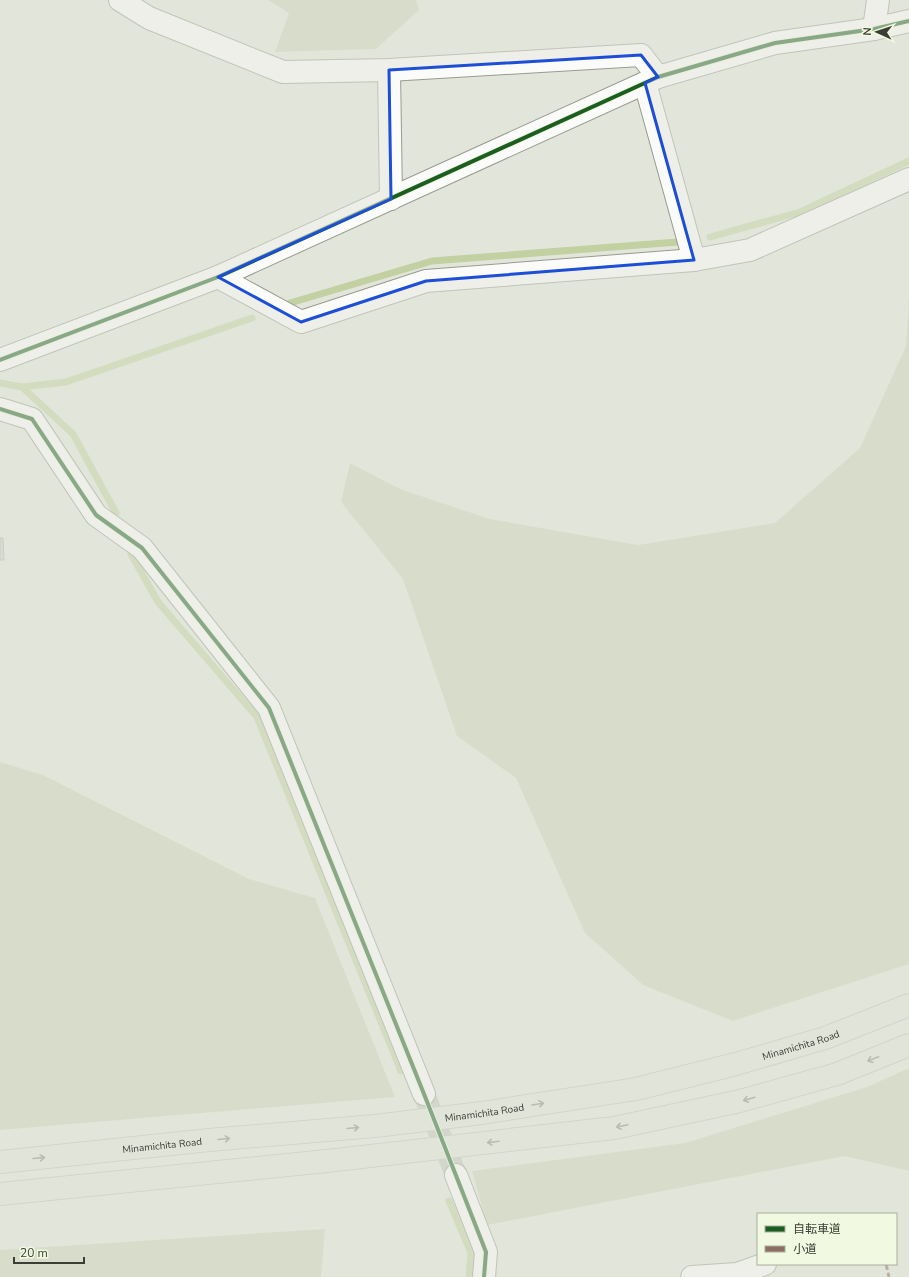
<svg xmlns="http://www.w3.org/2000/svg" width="909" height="1277" font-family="'Nunito Sans','Noto Sans JP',sans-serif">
<rect width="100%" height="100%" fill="#e2e6da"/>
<g fill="#cbd3b7">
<polygon points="268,0 416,0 419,10 376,49 275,52 289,13"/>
<polygon points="909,300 909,964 733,1021 643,985 585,933 516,778 457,736 403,579 341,502 350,463 400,489 490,519 638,545 775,523 860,448 906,346"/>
<polygon points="0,762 43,775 249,879 315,898 395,1097 0,1130"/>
<polygon points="909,1068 909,1171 845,1156 487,1225 472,1171 685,1143 867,1087"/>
<polygon points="325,1229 321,1277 0,1277 0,1250"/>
</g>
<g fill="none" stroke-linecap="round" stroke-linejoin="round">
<g stroke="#c3d0a1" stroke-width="7">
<polyline points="710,237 800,212 909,161"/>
<polyline points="290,303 432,261 678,242"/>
<polyline points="0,383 22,387 66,382 252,318"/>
<polyline points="22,387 73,434 116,513"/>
<polyline points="131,554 158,602 257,717 401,1071"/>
<polyline points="449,1201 471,1253 469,1277"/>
</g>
</g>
<polygon fill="#cdcfc6" stroke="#b0b3aa" points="0,538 3,538 4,560 0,560"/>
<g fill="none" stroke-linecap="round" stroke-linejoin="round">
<polyline stroke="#c1c4b9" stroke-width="22" stroke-dasharray="22 11" stroke-linecap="butt" points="424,1094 456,1175"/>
<defs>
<g id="minor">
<polyline points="120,0 149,18 283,72 389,70 641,55 658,77"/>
<polyline points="874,29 878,0"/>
<polyline points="389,70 391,199"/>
<polyline points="645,83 694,260"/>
<polyline points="218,277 301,322 426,281 694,260 750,250 909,179"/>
<polyline points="0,360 218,277 658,77 775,43 874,29 909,21"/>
<polyline points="0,409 32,419 96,515 142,548 269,708 424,1094"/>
<polyline points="456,1175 486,1252 484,1277"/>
<polyline points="692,1277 737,1274 765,1264"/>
</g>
<g id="motorway">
<path id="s1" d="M0 1162 209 1140 375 1126 482 1113 636 1089 736 1064 825 1038 909 1005"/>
<polyline points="0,1194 327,1161 614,1128 740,1101 837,1074 909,1045"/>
</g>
</defs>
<use href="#minor" stroke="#989b91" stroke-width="24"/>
<use href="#motorway" stroke="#bfc1ba" stroke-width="24"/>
<use href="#minor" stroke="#fbfbf9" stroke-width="22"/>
<use href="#motorway" stroke="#e1e4d8" stroke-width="22"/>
<polyline stroke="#8d6e63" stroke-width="3" stroke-dasharray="6 3" stroke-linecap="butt" points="886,1264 889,1277"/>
<defs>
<g id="cycleway">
<polyline points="0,360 218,277 658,77 775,43 874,29 909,21"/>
<polyline points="0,409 32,419 96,515 142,548 269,708 424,1094 486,1252 484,1277"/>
</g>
</defs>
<use href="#cycleway" stroke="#f1f9e1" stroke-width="6"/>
<use href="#cycleway" stroke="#1b5e20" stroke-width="4"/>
</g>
<defs><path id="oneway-shaft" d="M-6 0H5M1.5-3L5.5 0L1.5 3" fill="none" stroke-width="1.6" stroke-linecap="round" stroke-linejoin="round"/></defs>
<g stroke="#86897e">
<use href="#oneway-shaft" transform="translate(873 1059) rotate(158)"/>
<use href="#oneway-shaft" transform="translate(749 1099) rotate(164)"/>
<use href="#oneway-shaft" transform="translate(538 1104) rotate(-9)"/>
<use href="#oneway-shaft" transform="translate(622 1126) rotate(168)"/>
<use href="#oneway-shaft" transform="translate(353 1128) rotate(-5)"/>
<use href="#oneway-shaft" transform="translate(224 1139) rotate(-5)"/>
<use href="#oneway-shaft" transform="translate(493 1142) rotate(173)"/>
<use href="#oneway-shaft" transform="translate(39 1158) rotate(-5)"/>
</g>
<path d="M0 0H909V1277H0ZM641 55 658 77 645 83 694 260 426 281 301 322 218 277 391 199 389 70Z" fill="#e2e6da" fill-opacity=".55" fill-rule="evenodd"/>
<path fill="none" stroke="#1d4ed8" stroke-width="3" stroke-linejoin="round" d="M641 55 658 77 645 83 694 260 426 281 301 322 218 277 391 199 389 70Z"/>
<g text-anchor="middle" stroke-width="3.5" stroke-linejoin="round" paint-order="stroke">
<g font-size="10" fill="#3b3e35" stroke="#f1f9e1">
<text dy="4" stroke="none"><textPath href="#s1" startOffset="811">Minamichita Road</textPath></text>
<text dy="4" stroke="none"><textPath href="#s1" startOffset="487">Minamichita Road</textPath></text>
<text dy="4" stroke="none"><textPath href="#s1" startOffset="163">Minamichita Road</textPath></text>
</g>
</g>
<rect x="757" y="1213" width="140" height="52" fill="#f1f9e1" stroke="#a8ae9c"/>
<rect x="765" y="1226" width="20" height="6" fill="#1b5e20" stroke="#a8ae9c"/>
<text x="793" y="1233" font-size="12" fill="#3b3e35">自転車道</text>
<rect x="765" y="1246" width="20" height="6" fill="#8d6e63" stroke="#a8ae9c"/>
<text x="793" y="1253" font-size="12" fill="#3b3e35">小道</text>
<g transform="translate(877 32) rotate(273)" stroke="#f1f9e1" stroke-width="3" paint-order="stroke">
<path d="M0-3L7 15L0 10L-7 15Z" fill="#3b3e35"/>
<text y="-6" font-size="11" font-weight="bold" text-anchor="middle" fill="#3b3e35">N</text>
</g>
<path d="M14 1257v6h70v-6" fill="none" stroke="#3b3e35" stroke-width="2"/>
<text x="20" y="1257" font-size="12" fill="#3b3e35" stroke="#f1f9e1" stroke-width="3" paint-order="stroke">20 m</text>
</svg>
